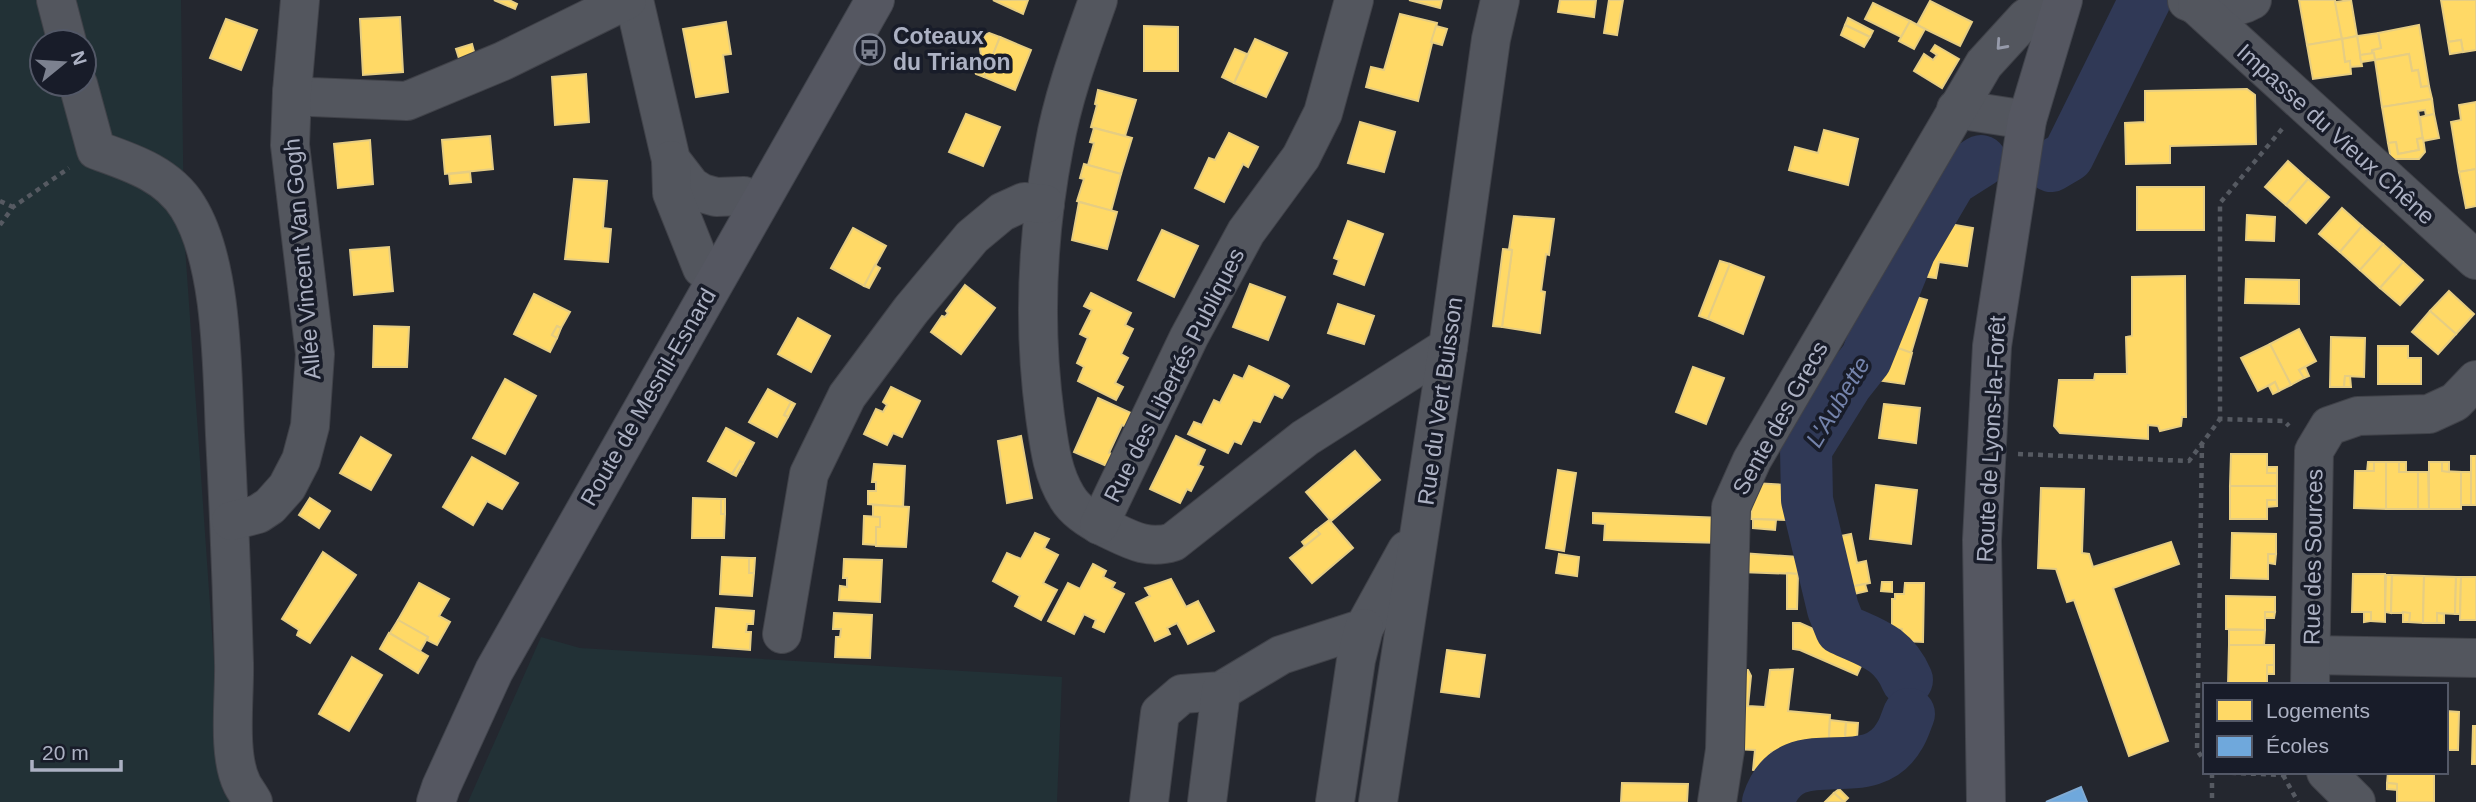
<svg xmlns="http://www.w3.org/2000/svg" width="2476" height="802" font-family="Arial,sans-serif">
<rect width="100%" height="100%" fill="#24272f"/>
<g fill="#223136" fill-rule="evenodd">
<path d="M0 0H181L184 232 223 791 230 802H0ZM42 42H84V84H42Z"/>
<polygon points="541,637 580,648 1062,677 1057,802 468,802"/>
</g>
<g fill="#ffd966" stroke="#e6cd82" stroke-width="2">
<polygon points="494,0 509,0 517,4 515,9"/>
<polygon points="993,0 1028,0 1023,14"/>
<polygon points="1409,0 1442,0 1440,8"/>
<polygon points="1560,0 1596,0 1594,17 1558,12"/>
<polygon points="1609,0 1623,0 1617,35 1604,33"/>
<polygon points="2299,0 2335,0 2342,39 2307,45"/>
<polygon points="2351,0 2357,36 2342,39 2335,2"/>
<polygon points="2441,0 2476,0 2476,50 2463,52 2461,40 2448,42"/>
<polygon points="1930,1 1972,22 1960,46 1917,25"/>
<polygon points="1873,3 1910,21 1901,37 1865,19"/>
<polygon points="1400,14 1437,23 1418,101 1366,87 1371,67 1384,70"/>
<polygon points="400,17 403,72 363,75 360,19"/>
<polygon points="1848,18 1873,31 1870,37 1845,25"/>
<polygon points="226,19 257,30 241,70 210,58"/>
<polygon points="1910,21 1925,29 1914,49 1899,41"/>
<polygon points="726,22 731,54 723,55 728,92 696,97 683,29"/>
<polygon points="1845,25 1870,37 1864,47 1841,35"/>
<polygon points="2419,25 2429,86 2421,87 2418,70 2412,71 2409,54 2375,60 2372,50 2381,48 2378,33"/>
<polygon points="1144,26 1178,27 1178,71 1144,71"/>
<polygon points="1436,26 1447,29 1442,45 1431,42"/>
<polygon points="989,33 1000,37 984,77 976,74 974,70 981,55 980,49 985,35"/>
<polygon points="2378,33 2381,48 2372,50 2372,54 2360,55 2357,36"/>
<polygon points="2357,36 2362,66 2350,67 2350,61 2345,62 2342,39"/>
<polygon points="1000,37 1031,50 1015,90 984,77"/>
<polygon points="1255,39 1287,53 1266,97 1234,83"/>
<polygon points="2342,39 2345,62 2350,61 2351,74 2313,79 2307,45"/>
<polygon points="2461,40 2463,52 2450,54 2448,42"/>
<polygon points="472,44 477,63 462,68 456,49"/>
<polygon points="1935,45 1959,59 1942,88 1914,71 1924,54 1933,60 1937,55 1931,51"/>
<polygon points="1235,49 1247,54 1234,83 1222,77"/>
<polygon points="2374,53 2375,60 2361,62 2360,55"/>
<polygon points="2409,54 2412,71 2418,70 2421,87 2429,86 2432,99 2382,107 2375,60"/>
<polygon points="586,74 589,122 555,125 552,77"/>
<polygon points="2247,89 2255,95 2256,144 2170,146 2170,163 2126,164 2125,123 2145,122 2145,91"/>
<polygon points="1098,90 1136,100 1125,136 1091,127 1097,105 1095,104"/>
<polygon points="2432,99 2434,114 2426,116 2425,110 2418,111 2423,138 2417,139 2419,150 2398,154 2396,142 2388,143 2382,107"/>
<polygon points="2476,102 2476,169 2459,172 2451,122 2461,120 2459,105"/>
<polygon points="966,114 1000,127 983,166 949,152"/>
<polygon points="2434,114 2439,138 2423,141 2420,117"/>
<polygon points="1360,122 1395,132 1384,172 1348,163"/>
<polygon points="1094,128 1132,138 1121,174 1088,165 1094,143 1090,142"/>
<polygon points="1824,130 1858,139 1848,185 1789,170 1795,147 1818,153"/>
<polygon points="1229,133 1258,147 1248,167 1243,164 1224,202 1195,188 1209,158 1215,160"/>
<polygon points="490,136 493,169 445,174 442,140"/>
<polygon points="2423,138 2425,152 2419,159 2391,159 2388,143 2396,142 2398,154 2419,150 2417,139"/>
<polygon points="370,140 373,184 338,188 334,144"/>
<polygon points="2288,161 2308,179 2286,205 2265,187"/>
<polygon points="1084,164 1121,174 1111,211 1077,201 1084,179 1080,178"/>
<polygon points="2476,169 2476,206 2466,208 2459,172"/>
<polygon points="470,172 471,182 450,184 449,174"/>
<polygon points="574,179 607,181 603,228 611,229 608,262 565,259"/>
<polygon points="2308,179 2329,197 2306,223 2286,205"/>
<rect x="2137" y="187" width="67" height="43"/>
<polygon points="1079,202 1117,212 1107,249 1072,240"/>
<polygon points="2342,208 2362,226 2340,252 2319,234"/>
<polygon points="2247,215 2275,217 2274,241 2246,240"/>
<polygon points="1514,216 1554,219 1549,255 1546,254 1541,291 1545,292 1540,333 1502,327 1512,250 1509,249"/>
<polygon points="1348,221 1383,234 1364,285 1334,274 1339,260 1334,258"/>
<polygon points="1938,222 1973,228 1967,266 1939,262 1936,278 1909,274"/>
<polygon points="2362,226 2383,244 2360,270 2340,252"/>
<polygon points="853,228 886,246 864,286 831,268"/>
<polygon points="1162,230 1198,246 1174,297 1138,280"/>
<polygon points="2383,244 2403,262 2380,288 2360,270"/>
<polygon points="389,247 393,291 354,295 350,250"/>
<polygon points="1503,249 1512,250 1502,327 1493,326"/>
<polygon points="1720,261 1730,264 1708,319 1699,316"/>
<polygon points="2403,262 2423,280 2400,305 2380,288"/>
<polygon points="1730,264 1764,277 1743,334 1708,319"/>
<polygon points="875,265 880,268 869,288 864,286"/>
<polygon points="2185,276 2186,417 2182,417 2181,426 2160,431 2158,426 2148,425 2148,439 2060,433 2054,426 2059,380 2094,380 2095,374 2127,374 2126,337 2132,336 2132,277"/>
<polygon points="2246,279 2299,280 2299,304 2245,303"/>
<polygon points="1250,284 1285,297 1268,340 1233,327"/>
<polygon points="965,285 995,308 961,354 931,332 942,316 945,317 948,313 946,311"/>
<polygon points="2449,291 2474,314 2456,334 2430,311"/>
<polygon points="1091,293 1131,313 1125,325 1133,329 1121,354 1128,358 1115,383 1123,387 1116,400 1078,381 1084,367 1077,363 1088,338 1080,334 1092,310 1084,306"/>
<polygon points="1902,293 1927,300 1911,353 1886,344"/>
<polygon points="534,294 570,312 561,328 557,326 552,335 557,338 550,352 514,334"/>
<polygon points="1338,304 1374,316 1364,344 1328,333"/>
<polygon points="2430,311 2456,334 2438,354 2412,332"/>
<polygon points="798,318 830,336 811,372 778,354"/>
<polygon points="374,326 409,327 407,367 373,367"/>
<polygon points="557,326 561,328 557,338 552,335"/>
<polygon points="2299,329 2316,361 2299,370 2304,378 2291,385 2270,344"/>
<polygon points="2331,337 2365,338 2364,377 2345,376 2344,387 2330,387"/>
<polygon points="1881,342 1912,353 1904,384 1862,378"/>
<polygon points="2270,344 2291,385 2279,391 2275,382 2258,391 2241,358"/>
<polygon points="2378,346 2408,346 2408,358 2421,358 2421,384 2378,384"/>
<polygon points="1249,366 1287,384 1289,386 1282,398 1274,394 1260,422 1253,420 1241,444 1234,441 1228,453 1188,434 1194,422 1202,425 1214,400 1220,403 1234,375 1243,379"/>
<polygon points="1693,367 1724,378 1706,424 1676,412"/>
<polygon points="2305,367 2309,376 2304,378 2299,370"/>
<polygon points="2345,376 2350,376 2351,387 2344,387"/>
<polygon points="505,379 536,396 505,454 473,438"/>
<polygon points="2275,382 2279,391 2273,394 2269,386"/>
<polygon points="891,387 920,401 902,437 893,433 887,445 864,434 876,409 883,412 887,405 883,402"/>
<polygon points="768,389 791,402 784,415 788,417 777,437 749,422"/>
<polygon points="1098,398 1133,414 1127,427 1122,425 1109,453 1115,455 1109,467 1074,452"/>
<polygon points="791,402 795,404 788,417 784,415"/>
<polygon points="1884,404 1920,408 1916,443 1879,438"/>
<polygon points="1825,427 1839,430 1829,458 1813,456 1817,438"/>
<polygon points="726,428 754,443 743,463 740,461 732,474 708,461"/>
<polygon points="1021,436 1032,498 1007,503 998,441"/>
<polygon points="1176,436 1205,450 1198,465 1203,467 1191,491 1187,489 1180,503 1150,489"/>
<polygon points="361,437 391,455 371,490 340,473"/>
<polygon points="1355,451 1380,480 1331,521 1306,492"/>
<polygon points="2231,454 2267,454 2267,473 2277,473 2277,486 2230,486"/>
<polygon points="1813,456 1829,458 1827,476 1813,476"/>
<rect x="2471" y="456" width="5" height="49"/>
<polygon points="472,457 518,483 502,509 487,501 473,525 443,507"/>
<polygon points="740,461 743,463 736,476 732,474"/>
<polygon points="2368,462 2374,462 2374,471 2367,472"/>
<polygon points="2374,462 2386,462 2386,509 2354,508 2355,471 2374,471"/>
<polygon points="2386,462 2399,462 2399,472 2418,472 2418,509 2386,509"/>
<rect x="2399" y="462" width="7" height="10"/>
<polygon points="2429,462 2442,462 2442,471 2461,472 2461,509 2429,509"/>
<polygon points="2442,462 2449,462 2449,472 2442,471"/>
<polygon points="874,464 905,466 903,507 868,504 868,491 876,491 876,482 872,482"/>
<rect x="2267" y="467" width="10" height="6"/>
<polygon points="1558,470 1576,473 1564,551 1546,548"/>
<polygon points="2418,472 2428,472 2429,509 2418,509"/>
<rect x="2461" y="472" width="10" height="33"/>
<polygon points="1753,483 1788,485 1786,520 1751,519"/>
<polygon points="1876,485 1917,490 1911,544 1870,539"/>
<polygon points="2230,486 2277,486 2277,500 2267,500 2267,519 2230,519"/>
<polygon points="2041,488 2084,489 2082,553 2089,554 2093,567 2171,542 2179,564 2113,588 2168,741 2129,756 2074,600 2067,602 2056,569 2038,568"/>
<polygon points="310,498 330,511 319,528 299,515"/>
<polygon points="693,498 721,499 721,514 725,514 724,538 692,538"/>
<rect x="721" y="499" width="4" height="15"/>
<polygon points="2267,500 2277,500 2277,506 2267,507"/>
<polygon points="873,505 909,507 906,547 876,546 876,527 880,527 880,517 873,517"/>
<polygon points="1593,513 1724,518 1723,543 1604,540 1605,524 1593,523"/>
<polygon points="864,516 880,517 880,527 876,527 876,545 863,544"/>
<polygon points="1753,519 1776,520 1775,530 1753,528"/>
<polygon points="1329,520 1353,548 1312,583 1290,558 1320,534 1316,530"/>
<polygon points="1316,530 1320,534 1305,546 1302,542"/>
<polygon points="1035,533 1049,539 1044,548 1058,555 1043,583 1057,590 1041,620 1015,606 1020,596 993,581 1007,553 1021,559"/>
<polygon points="2232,533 2276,534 2276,554 2268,554 2268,579 2231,578"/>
<polygon points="1851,534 1857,563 1866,561 1870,583 1844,588 1836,554 1829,556 1826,539"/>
<polygon points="323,552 356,575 310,643 297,635 299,630 282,619"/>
<polygon points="1741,553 1798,557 1798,574 1740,572"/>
<polygon points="1559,554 1579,557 1577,576 1556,573"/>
<polygon points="2268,554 2276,554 2275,564 2268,563"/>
<polygon points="722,557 749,558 749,573 754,573 752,596 720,594"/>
<polygon points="749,558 755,558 754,573 749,573"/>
<polygon points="844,559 882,560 880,602 839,600 840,586 847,587 847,578 843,578"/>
<polygon points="1093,564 1106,571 1103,577 1115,583 1112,588 1124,594 1104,632 1093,627 1096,620 1084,614 1074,634 1048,621 1068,583 1080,589"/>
<polygon points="1787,573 1798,574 1797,609 1787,609"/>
<polygon points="2353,574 2385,574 2385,622 2371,621 2371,612 2352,612"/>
<polygon points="2386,575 2392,575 2391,613 2385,612"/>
<polygon points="2392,575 2424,576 2423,623 2409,622 2410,613 2391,613"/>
<polygon points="2424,576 2456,577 2455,614 2437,613 2437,623 2423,623"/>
<polygon points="2456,577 2461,577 2460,614 2455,614"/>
<polygon points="2461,577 2476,577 2476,620 2460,620"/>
<polygon points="1171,579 1186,607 1198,601 1214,631 1188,644 1177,623 1167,628 1170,634 1155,641 1136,603 1150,596 1145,588"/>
<polygon points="1882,582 1892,582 1892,592 1881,591"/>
<polygon points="419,583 449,599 439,616 450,622 437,645 427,640 428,637 398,620"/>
<polygon points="1905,583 1924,583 1923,642 1902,641 1902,629 1892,628 1892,599 1895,599 1895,594 1904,594"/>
<polygon points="1865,584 1867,591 1845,596 1844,588"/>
<polygon points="2226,596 2275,597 2275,612 2265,612 2265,630 2226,629"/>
<polygon points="716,608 754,611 753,624 747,624 746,632 751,632 750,650 713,647"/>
<polygon points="2265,612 2275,612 2274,618 2265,618"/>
<polygon points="2364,612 2371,612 2371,621 2364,622"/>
<polygon points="2403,612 2410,613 2409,622 2403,622"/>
<polygon points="834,613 872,615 870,658 835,657 836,637 840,637 841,629 833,629"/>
<polygon points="2437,613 2444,614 2444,623 2437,623"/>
<polygon points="398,620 428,637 420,651 390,633"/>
<polygon points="1793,623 1800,623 1867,653 1857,675 1800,650 1793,649"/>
<polygon points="2229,630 2265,630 2264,645 2229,645"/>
<polygon points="389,633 428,656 418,673 380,649"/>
<polygon points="2229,645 2274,645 2274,665 2267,665 2267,685 2228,685"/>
<polygon points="1447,650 1485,655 1479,697 1441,692"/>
<polygon points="352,657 382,675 349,731 319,714"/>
<rect x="2267" y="665" width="7" height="9"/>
<polygon points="1793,669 1788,711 1830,715 1828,756 1771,752 1769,772 1753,770 1755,750 1735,749 1737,670 1748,670 1751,676 1748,706 1765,707 1770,670"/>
<polygon points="2446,711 2459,712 2458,750 2446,750"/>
<polygon points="1830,720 1846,722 1844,757 1828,756"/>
<polygon points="1846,722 1858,723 1856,753 1844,757"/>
<polygon points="2473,726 2476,726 2476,764 2472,764"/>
<polygon points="2388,772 2434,772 2434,802 2397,802 2397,784 2387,783"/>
<polygon points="1622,783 1688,784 1687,802 1621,802"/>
<polygon points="2387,783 2397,784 2397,790 2387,789"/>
<polygon points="1839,789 1848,798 1844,802 1834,793"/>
<polygon points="1834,793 1844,802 1825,802"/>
</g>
<polygon fill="#6fa8dc" stroke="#81abd4" stroke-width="2" points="2081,787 2087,802 2046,802"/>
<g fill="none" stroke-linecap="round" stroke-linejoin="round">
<g stroke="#303956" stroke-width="52">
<polyline points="2051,166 2068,156 2145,0"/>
<path d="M1907 680C1893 647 1871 643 1841 629L1833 609 1807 500 1806 449 1847 383 1866 359 1910 250 1951 180 1981 161"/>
<path d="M1768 802C1791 730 1868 793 1900 735 1904 729 1906 721 1909 714"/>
</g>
<defs>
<g id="minor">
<polyline points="56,0 67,42"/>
<polyline points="634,0 671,160 691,186 702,193 716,197 744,196"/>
<path d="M1098 0C1081 48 1063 96 1054 147 1037 235 1033 327 1045 416 1049 444 1052 473 1067 497 1075 511 1093 522 1108 529 1131 540 1148 550 1173 542L1305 438 1448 347"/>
<path d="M2187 1C2205 10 2235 10 2252 0"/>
<polyline points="2197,6 2476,260"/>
<path d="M78 84 96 150C130 162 168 174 188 207 223 263 222 370 225 435 229 511 232 587 234 663 235 697 227 754 242 784 245 790 250 796 253 802"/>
<polyline points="292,92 311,97 407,101 503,61 627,0"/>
<polyline points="1956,109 2027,120"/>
<polyline points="671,160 672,193 702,268"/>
<polyline points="231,521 258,514 270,506 287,487 301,460 310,426 315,354 290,145 292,92 300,0"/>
<polyline points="1099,525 1189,337 1246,232 1301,157 1323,113 1354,0"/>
<polyline points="782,634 809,474 847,396 911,310 972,237 1002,212 1024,202 1045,204"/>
<polyline points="2311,655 2476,658"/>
<polyline points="2310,685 2314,451 2329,426 2358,416 2429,414 2455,402 2476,380"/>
<polyline points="2326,772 2356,802"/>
<polyline points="1149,802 1160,713 1182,694 1221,691 1281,655 1364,628 1407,550"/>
<polyline points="1207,802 1221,691"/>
<polyline points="1335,802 1356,660 1364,628"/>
<polyline points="1378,802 1448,347 1491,39 1500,0"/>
<polyline points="1717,802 1725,750 1731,507 1752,460 1984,64 2026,18 2052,0"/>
</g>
<g id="major">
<polyline points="436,802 441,787 494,671 875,0"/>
<polyline points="1986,802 1982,540 1992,346 2027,120 2063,0"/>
</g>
</defs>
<use href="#minor" stroke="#404249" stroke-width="40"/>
<use href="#major" stroke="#41444c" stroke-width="40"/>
<g stroke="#565a62" stroke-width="4.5" stroke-dasharray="5 5" stroke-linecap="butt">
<polyline points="2282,129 2220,203 2220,419 2284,421 2289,426"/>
<polyline points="0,201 13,207"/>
<polyline points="0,225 13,207 69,168"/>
<polyline points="2202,443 2197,750 2205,762"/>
<polyline points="2018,454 2189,461 2220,419"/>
<polyline points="2211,772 2283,775 2290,772"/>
<polyline points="2212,773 2212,802"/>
<polyline points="2283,775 2298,802"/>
</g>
<use href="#minor" stroke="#53565e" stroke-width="38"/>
<use href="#major" stroke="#555761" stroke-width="38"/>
</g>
<defs><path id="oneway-chevron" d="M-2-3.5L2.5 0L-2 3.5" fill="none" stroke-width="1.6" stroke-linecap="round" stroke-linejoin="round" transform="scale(1.75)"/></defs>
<use stroke="#969aaa" href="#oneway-chevron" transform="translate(2001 45) rotate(132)"/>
<defs>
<symbol id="bus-ring" viewBox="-11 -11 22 22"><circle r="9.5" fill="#181c29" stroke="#7c818f" stroke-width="1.5"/><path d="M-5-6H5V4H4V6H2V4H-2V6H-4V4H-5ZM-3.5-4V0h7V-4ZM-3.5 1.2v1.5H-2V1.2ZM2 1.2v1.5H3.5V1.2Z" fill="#7c818f"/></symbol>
</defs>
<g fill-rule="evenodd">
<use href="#bus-ring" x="852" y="32" width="35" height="35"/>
</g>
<g text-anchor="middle" stroke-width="7" stroke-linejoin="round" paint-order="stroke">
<g font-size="23" font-weight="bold" fill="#acb1c3" stroke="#181c29" text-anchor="start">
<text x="893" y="44">Coteaux<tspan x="893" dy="26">du Trianon</tspan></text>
</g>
<g font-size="23" fill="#acb1c3" stroke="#181c29">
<text transform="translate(2336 134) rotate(42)" y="8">Impasse du Vieux Chêne</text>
<text transform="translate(302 259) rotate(-95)" y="8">Allée Vincent Van Gogh</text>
<text transform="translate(1174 375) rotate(-63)" y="8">Rue des Libertés Publiques</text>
<text transform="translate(648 397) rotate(-60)" y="8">Route de Mesnil-Esnard</text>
<text transform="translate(1440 401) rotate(-82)" y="8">Rue du Vert Buisson</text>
<text transform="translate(1780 418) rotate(-61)" y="8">Sente des Grecs</text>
<text transform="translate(1991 439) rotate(-87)" y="8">Route de Lyons-la-Forêt</text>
<text transform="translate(2313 557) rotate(-89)" y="8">Rue des Sources</text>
</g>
<g font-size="24" font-style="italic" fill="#7483ab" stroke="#181c29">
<text transform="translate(1838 402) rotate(-59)" y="8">L'Aubette</text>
</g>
</g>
<rect x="2203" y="683" width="245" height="91" fill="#181c29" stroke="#535867" stroke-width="2"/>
<rect x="2217" y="700" width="35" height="21" fill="#ffd966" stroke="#535867" stroke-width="2"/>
<text x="2266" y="718" font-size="21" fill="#acb1c3">Logements</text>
<rect x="2217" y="736" width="35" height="21" fill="#6fa8dc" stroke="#535867" stroke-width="2"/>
<text x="2266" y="753" font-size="21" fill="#acb1c3">Écoles</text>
<g transform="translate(63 63) rotate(72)"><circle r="33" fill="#181c29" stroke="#535867" stroke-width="2"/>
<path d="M0-5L12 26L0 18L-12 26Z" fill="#7c818f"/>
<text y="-10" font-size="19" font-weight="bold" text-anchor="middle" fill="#acb1c3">N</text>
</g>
<path d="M32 760v10h89v-10" fill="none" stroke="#acb1c3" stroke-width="3.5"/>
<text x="42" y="760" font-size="21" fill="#acb1c3" stroke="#181c29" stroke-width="5" paint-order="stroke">20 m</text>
</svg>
